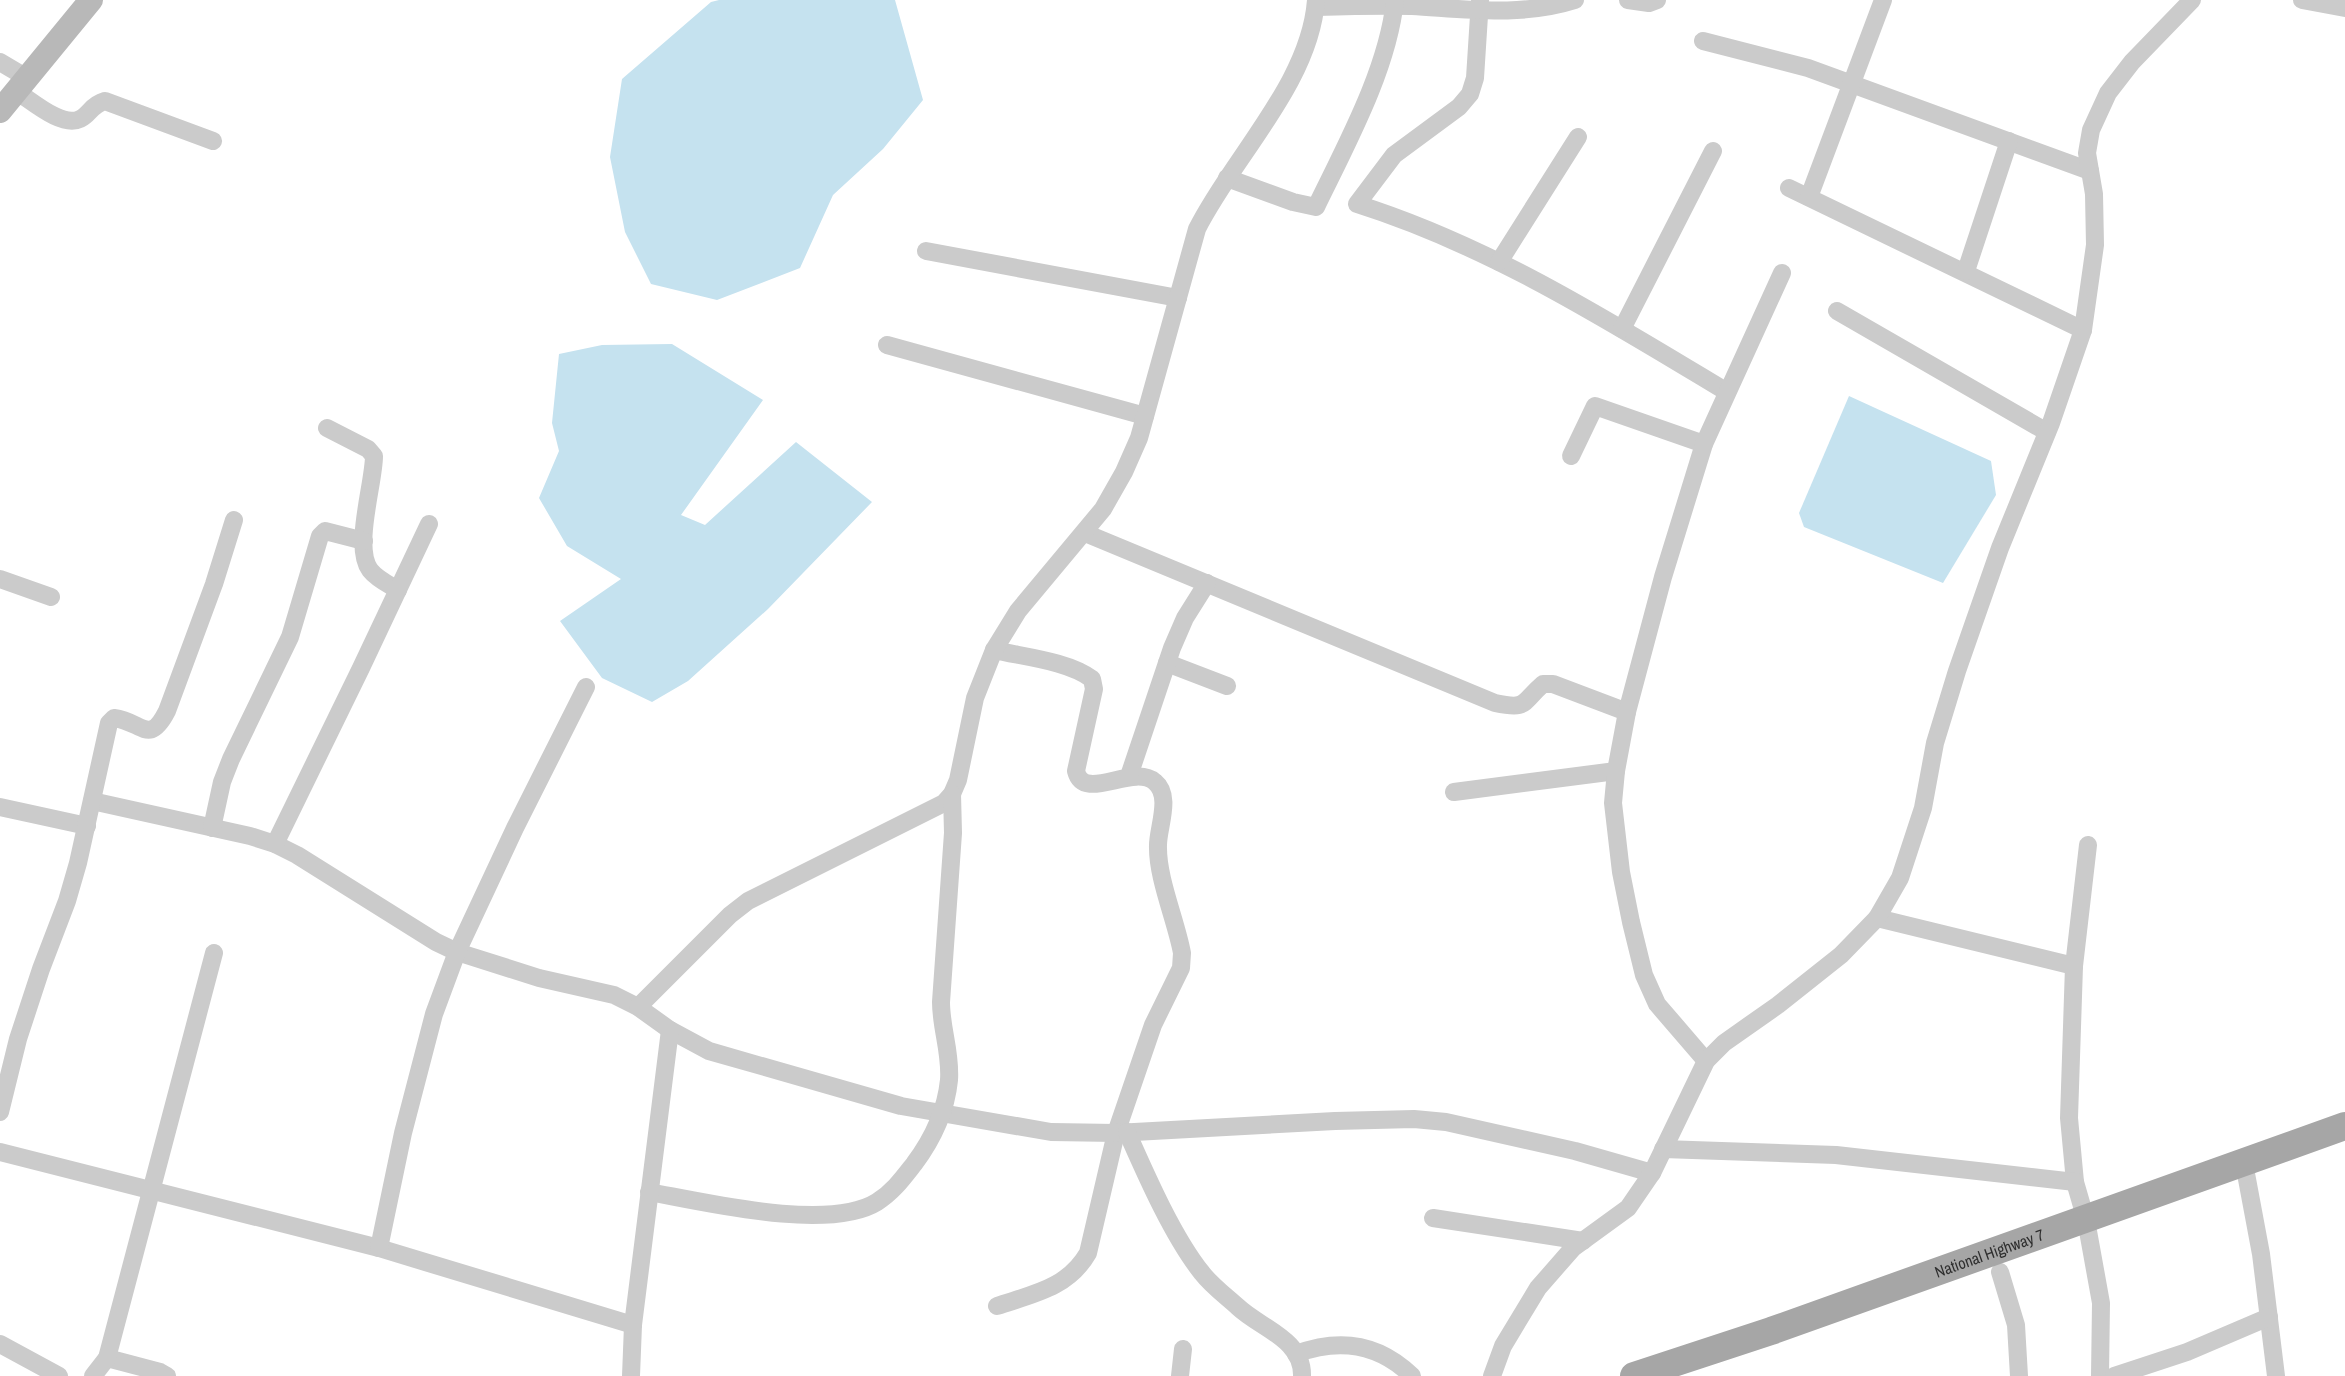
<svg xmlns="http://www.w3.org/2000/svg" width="2345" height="1376" font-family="'Archivo Narrow',sans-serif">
<rect width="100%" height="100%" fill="#fff"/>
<g fill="#c5e2ef">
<polygon points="719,0 895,0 923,100 883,149 833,195 800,268 717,300 651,284 625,232 610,157 622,79 711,2"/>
<polygon points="672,344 763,400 681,515 705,525 796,442 872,502 768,609 688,681 652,702 602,678 560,621 621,579 567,546 539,498 559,451 552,423 559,354 602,345"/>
<polygon points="1849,396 1991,461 1996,495 1943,583 1804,527 1799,513"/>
</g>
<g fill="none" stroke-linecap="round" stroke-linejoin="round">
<g stroke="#cbcbcb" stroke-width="18">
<path d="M1480 0 1475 78 1470 94 1459 107 1394 155 1357 204C1490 246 1609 321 1727 392"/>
<polyline points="1628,0 1649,3 1657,0"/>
<polyline points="2302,0 2345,8"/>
<path d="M1316 7C1348 6 1380 5 1412 6 1466 9 1522 17 1575 0"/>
<polyline points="1703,41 1808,68 2090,171"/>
<polyline points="0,62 27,78"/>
<path d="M16 91C32 101 62 128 80 119 90 114 91 105 105 101L213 141"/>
<path d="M1227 178 1293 202 1316 207C1346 145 1388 69 1395 0"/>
<polyline points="1789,188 2083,330"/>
<polyline points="1809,197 1883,0"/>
<polyline points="926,251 1178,298"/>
<polyline points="1499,262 1578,137"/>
<polyline points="1966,271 2009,141"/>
<polyline points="1837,311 2047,432"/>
<polyline points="1622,329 1713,151"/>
<polyline points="887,345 1145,416"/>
<path d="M327 428 368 449 374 456C374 483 353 547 370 570 377 579 388 584 398 590"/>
<polyline points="1571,456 1595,406 1704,444"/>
<path d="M1085 533 1495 703C1528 710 1521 703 1543 684H1553L1627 712"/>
<polyline points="0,579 51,597"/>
<path d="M994 650C1024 657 1068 661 1092 679L1094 689 1076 771C1084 803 1133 763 1155 782 1172 796 1158 827 1158 845 1157 878 1176 920 1182 953L1181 968 1153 1025 1116 1133 1088 1253C1068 1288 1033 1294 997 1306"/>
<polyline points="1167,663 1227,686"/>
<polyline points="1129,776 1172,648 1185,618 1207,583"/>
<polyline points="1454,792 1616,771"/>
<polyline points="92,801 250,836 275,844 297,855 436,942 457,952 539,978 614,995 638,1007 670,1030 709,1051 901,1106 1051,1132 1116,1133 1335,1121 1414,1119 1446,1122 1575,1151 1652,1173"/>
<polyline points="0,807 87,826"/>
<polyline points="212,828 222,782 231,759 290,637 320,536 325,531 364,541"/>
<polyline points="275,844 361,668 429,524"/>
<polyline points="2088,845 2074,966 2069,1118 2075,1182 2086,1220 2101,1303 2100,1376"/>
<polyline points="1877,918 2074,966"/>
<path d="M638 1007 730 915 748 901 944 803 952 794 958 780 975 698 994 650 1018 611 1103 509 1124 472 1139 438 1197 229C1233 157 1310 83 1316 0"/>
<polyline points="1706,1061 1657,1004 1644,975 1631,922 1621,872 1613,803 1616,771 1627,712 1663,577 1704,444 1782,273"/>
<path d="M0 1112 18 1039 41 969 67 901 78 863 109 723 114 718C143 722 149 746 167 711L214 584 234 520"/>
<path d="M1127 1132C1146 1175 1173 1237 1202 1273 1212 1286 1226 1296 1238 1307 1260 1328 1303 1339 1302 1376"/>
<polyline points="1663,1149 1836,1155 2075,1182"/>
<polyline points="0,1152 379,1248 633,1325"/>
<polyline points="2244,1163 2261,1254 2276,1376"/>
<path d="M649 1192C704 1202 829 1232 877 1202 893 1192 903 1178 914 1164 932 1140 946 1110 949 1080 951 1052 941 1029 941 1002L953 833 952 794"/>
<polyline points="1433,1218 1583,1241"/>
<polyline points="379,1248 403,1133 434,1014 457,952 515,828 586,687"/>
<polyline points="2000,1272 2016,1325 2019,1376"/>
<polyline points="0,1344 59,1376"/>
<path d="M1296 1354C1339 1338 1378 1343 1412 1376"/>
<polyline points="107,1358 160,1372 167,1376"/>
<polyline points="93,1376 107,1358 214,953"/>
<polyline points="631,1376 633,1325 670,1030"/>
<polyline points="1180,1376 1183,1349"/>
<polyline points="1492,1376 1503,1346 1538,1288 1573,1248 1628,1208 1652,1173 1706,1061 1724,1043 1778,1005 1841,955 1877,918 1900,878 1923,808 1935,743 1957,671 2000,548 2051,423 2083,330 2095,245 2094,194 2087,153 2091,130 2108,93 2132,62 2192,0"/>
<polyline points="2114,1376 2187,1352 2269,1317"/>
</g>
<polyline stroke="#b8b8b8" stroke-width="24" points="0,111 91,0"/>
<path stroke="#a6a6a6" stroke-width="28" id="s1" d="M1634 1376 1771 1331 2345 1126"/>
</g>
<g text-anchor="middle" stroke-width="5" stroke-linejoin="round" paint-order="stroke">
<g font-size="16" fill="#2e2e2e" stroke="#fff">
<text dy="6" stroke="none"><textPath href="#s1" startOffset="376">National Highway 7</textPath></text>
</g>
</g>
</svg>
